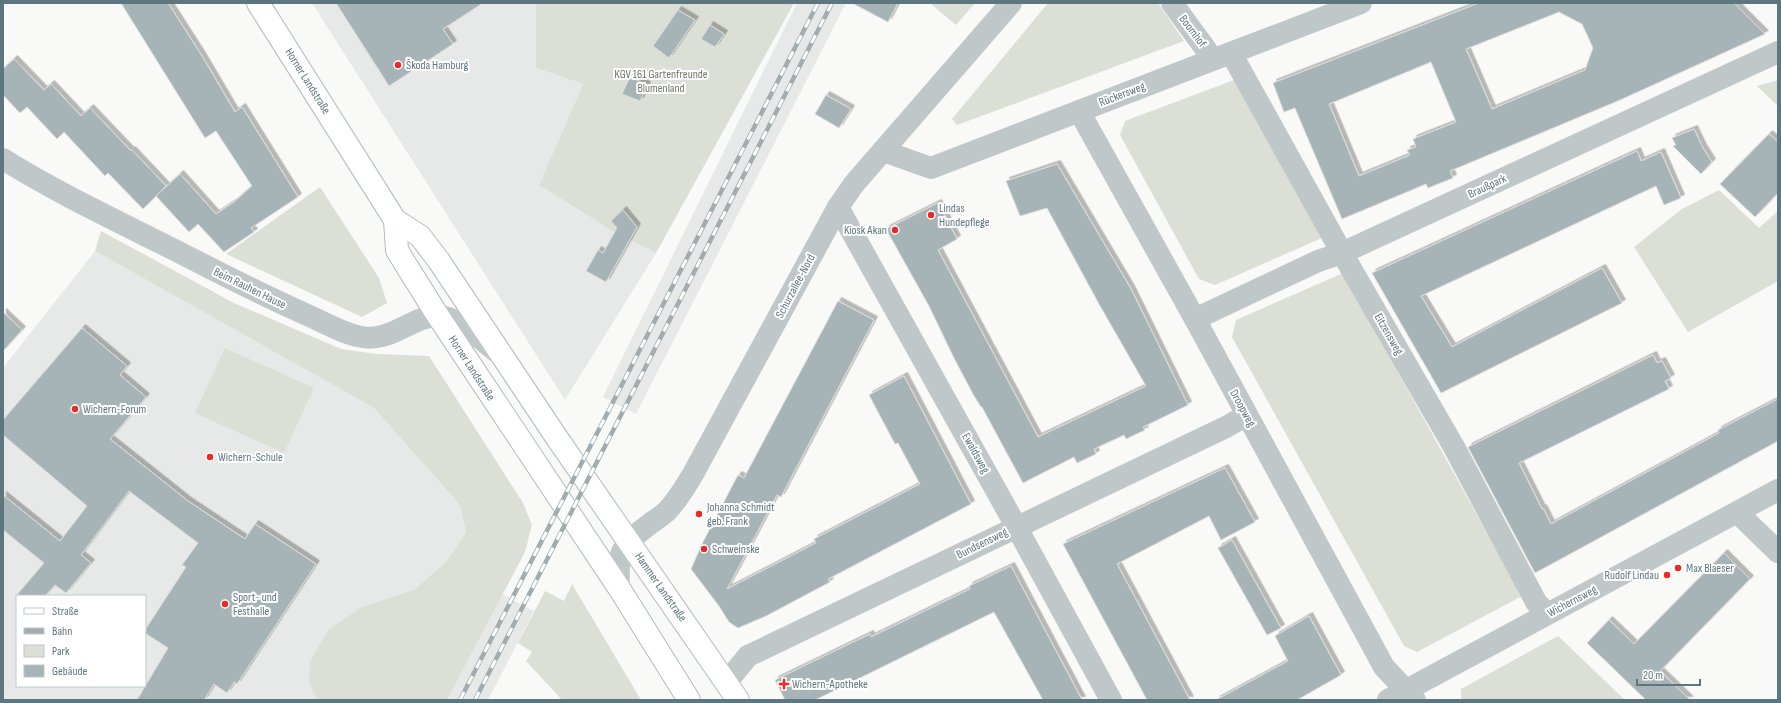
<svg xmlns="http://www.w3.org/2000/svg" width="1781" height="703" font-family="'Sofia Sans Condensed',sans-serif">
<defs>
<filter id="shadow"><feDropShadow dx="3.5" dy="-3.5" stdDeviation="0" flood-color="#0004"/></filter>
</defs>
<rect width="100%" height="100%" fill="#f9f9f7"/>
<g fill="#e7e9e8" fill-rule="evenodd">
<polygon points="312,3 536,3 536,68 583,84 539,185 614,232 656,253 565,400"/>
<polygon points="797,3 846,3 636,414 603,397"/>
<path d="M95 251 374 408 460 505 466 532 446 562 415 589 362 607 309 683 317 700H3V368ZM17 596H145V686H17Z"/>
<polygon points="502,594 534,611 488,700 447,700"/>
</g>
<g fill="#dbdfd6">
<polygon points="536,3 794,3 656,253 614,232 539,185 583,84 536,68"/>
<polygon points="932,3 975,3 956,25 932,5"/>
<polygon points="1048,3 1158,3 1184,41 957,125 952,119"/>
<polygon points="1234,80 1322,238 1215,285 1199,279 1120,135 1125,121"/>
<polygon points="1778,80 1778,106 1757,86"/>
<polygon points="320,187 379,278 387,303 362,317 226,254"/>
<polygon points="1719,190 1759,228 1778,211 1778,281 1688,332 1634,247 1682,209"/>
<polygon points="101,231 234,303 341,349 377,354 429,356 523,503 532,525 525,552 447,700 317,700 309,683 310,661 329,629 362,607 415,589 446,562 466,532 460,505 374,408 95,251"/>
<polygon points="1343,273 1522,596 1417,652 1404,646 1232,337 1236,320"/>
<polygon points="225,348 314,388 284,453 195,413"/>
<polygon points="572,584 641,700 562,700 526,661 532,652 518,643 545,591 564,601"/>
<polygon points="1558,636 1625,700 1461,700 1461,689"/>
</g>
<g fill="#a6b4b7" stroke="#dbdbd9" fill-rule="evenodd" filter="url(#shadow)">
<polygon points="121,3 168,3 202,56 235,112 242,107 298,197 251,228 254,232 224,252 198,224 189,232 156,196 180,174 216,214 234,202 252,186 216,131 205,138"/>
<polygon points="336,3 483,3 443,29 453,44 389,86"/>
<polygon points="852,3 898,3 888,22"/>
<path d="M1479 3H1734L1765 34 1620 100 1450 171 1453 178 1428 188 1426 184 1342 219 1295 108 1284 112 1273 83ZM1559 12 1582 24 1589 39 1593 48 1585 70 1492 109 1466 49ZM1431 62 1456 122 1413 139 1416 147 1407 150 1410 155 1359 176 1329 104Z"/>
<polygon points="678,10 695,20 669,58 653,46"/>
<polygon points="710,25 724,34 715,47 701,39"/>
<polygon points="14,59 44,90 51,84 81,116 90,108 131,151 132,150 166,186 143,209 108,173 105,176 64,132 57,139 27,107 20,113 3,95 3,69"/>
<polygon points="630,77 647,85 640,101 622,94"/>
<polygon points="826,95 851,109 839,128 815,114"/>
<polygon points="1694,129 1703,148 1712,162 1701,174 1673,146 1676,145 1672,138"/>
<polygon points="1769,134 1778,142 1778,193 1755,217 1720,184"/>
<polygon points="1637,151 1641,161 1661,152 1681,198 1664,205 1656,186 1421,296 1452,347 1602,268 1622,303 1441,393 1372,273"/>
<polygon points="1057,164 1131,289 1188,405 1143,427 1145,430 1126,439 1124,435 1094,449 1096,454 1077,463 1074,457 1023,483 982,407 981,407 973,394 954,358 929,306 886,229 938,203 957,239 938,250 1038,437 1146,386 1099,304 1047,208 1020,216 1006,181"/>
<polygon points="623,210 637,227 606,282 586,271 598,250 603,253 617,228 611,221"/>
<polygon points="838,301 874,320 781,497 777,495 727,589 816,543 814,539 920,484 898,443 895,444 869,395 904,376 971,504 828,579 830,582 766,616 738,628 729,622 719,606 691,569 702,544 738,475 744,478"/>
<polygon points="3,312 22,330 3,351"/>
<polygon points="82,328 127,366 120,375 146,397 110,439 188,501 245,539 255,524 316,564 237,684 234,682 227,693 214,684 204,700 137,700 168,648 145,633 145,630 186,567 182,565 198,543 129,491 81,555 91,563 66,593 55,585 45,596 16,596 44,563 3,530 3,495 60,541 87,506 3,435 3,420"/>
<polygon points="1653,355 1657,363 1662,361 1671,378 1665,381 1669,389 1519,463 1542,509 1543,508 1551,524 1719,433 1718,430 1778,399 1778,441 1535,573 1468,447"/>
<polygon points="1225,468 1255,522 1221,540 1209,516 1117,564 1190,700 1147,700 1063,544"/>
<polygon points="1232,540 1281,628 1267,635 1218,548"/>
<polygon points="1724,553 1750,579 1660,671 1690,700 1646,700 1587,643 1609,620 1634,644"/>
<polygon points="1011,566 1082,700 1043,700 994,612 815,700 785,700 775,680 870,634 871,637 970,589 969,586"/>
<polygon points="1309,616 1341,675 1297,700 1216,700 1288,661 1275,636"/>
</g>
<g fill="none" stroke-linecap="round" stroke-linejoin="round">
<defs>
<g id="major">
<polyline points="258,3 395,220 420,236 439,261 557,438 738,700"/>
<polyline points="395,220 397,250 406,265 438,316 619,588 689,700"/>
</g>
</defs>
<use href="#major" stroke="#b3bbbe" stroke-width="24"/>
<g stroke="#c0c7c9" stroke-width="22">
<polyline points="1172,3 1213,59"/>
<polyline points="1231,53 1342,253 1454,447 1536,602 1547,614"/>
<polyline points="1079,111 1195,319 1384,667 1415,700"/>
<polyline points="883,151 931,168 1361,3"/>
<path d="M3 159C67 199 137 230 204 265 241 284 278 302 316 319 329 325 343 333 357 336 390 345 410 316 438 316 457 316 482 340 497 352"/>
<polyline points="838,207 1016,526 1111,700"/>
<polyline points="1195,319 1318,261 1342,253 1778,52"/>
<polyline points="1738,513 1778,552"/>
<path d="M619 588C617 550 621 546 651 523 656 520 661 516 666 512 677 501 685 487 693 474L838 207 854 184 1011 3"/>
<polyline points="726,683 748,656 1226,427 1247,415"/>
<polyline points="1388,700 1778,490"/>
</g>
<use href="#major" stroke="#fff" stroke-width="22"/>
<defs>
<g id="rail">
<polyline points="460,700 818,3"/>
<polyline points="475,700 832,3"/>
</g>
</defs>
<use href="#rail" stroke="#a1acb0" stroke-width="4.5"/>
<use href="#rail" stroke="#fff" stroke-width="3" stroke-dasharray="9" stroke-linecap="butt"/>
</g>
<g fill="#ec2924" stroke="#fff" stroke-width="1.5">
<circle cx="398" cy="65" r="4"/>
<circle cx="931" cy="215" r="4"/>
<circle cx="895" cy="230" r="4"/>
<circle cx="75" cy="409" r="4"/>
<circle cx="210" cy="457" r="4"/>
<circle cx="699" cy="514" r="4"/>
<circle cx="704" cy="549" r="4"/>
<circle cx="1678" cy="568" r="4"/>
<circle cx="1667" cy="575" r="4"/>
<circle cx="225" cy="604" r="4"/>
<path d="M782 678h4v4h4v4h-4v4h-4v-4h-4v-4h4z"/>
</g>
<g text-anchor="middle" stroke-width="4" stroke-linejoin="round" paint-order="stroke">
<g font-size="12" fill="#5e767e" stroke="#fff">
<text transform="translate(1193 31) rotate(53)" y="4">Boomhof</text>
<text transform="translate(308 81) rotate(58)" y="4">Horner Landstraße</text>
<text transform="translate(1122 94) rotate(-21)" y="4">Rückersweg</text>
<text transform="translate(1487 186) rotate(-25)" y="4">Braußpark</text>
<text transform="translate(795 286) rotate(-62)" y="4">Schurzallee-Nord</text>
<text transform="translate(250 288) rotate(26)" y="4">Beim Rauhen Hause</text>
<text transform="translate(1389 334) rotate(60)" y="4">Eitzensweg</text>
<text transform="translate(472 368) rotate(57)" y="4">Horner Landstraße</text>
<text transform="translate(1243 408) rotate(61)" y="4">Droopweg</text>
<text transform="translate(976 453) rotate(61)" y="4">Ewaldsweg</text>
<text transform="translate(982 543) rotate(-26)" y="4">Bundsensweg</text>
<text transform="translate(661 587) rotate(55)" y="4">Hammer Landstraße</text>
<text transform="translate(1572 601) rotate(-28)" y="4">Wichernsweg</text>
</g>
<g font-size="12" fill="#5e767e" stroke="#fff" text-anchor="start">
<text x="406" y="69">Škoda Hamburg</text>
<text x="939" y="212">Lindas<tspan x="939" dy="14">Hundepflege</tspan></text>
<text x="887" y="234" text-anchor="end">Kiosk Akan</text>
<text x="83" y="413">Wichern-Forum</text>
<text x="218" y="461">Wichern-Schule</text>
<text x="707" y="511">Johanna Schmidt<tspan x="707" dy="14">geb. Frank</tspan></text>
<text x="712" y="553">Schweinske</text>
<text x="1686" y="572">Max Blaeser</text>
<text x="1659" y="579" text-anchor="end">Rudolf Lindau</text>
<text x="233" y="601">Sport- und<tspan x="233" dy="14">Festhalle</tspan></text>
<text x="792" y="688">Wichern-Apotheke</text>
</g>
<g font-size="12" fill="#6c7a62" stroke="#fff">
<text x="661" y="78">KGV 161 Gartenfreunde<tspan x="661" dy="14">Blumenland</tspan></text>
</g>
</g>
<rect width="1781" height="703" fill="none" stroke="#5e767e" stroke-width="8"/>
<rect x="16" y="595" width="130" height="92" fill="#ffffff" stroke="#bfc8cb"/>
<rect x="24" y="608" width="20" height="6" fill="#ffffff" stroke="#bfc8cb"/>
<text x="52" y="615" font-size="12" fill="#5e767e">Straße</text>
<rect x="24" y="628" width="20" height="6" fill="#a1acb0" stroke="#bfc8cb"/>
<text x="52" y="635" font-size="12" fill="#5e767e">Bahn</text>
<rect x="24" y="645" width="20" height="12" fill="#dbdfd6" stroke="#bfc8cb"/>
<text x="52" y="655" font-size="12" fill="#5e767e">Park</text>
<rect x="24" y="665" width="20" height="12" fill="#a6b4b7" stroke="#bfc8cb"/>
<text x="52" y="675" font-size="12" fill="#5e767e">Gebäude</text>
<path d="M1637 679v6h63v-6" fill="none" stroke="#5e767e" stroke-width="2"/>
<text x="1643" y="679" font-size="12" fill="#5e767e" stroke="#ffffff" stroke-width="3" paint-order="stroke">20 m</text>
</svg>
